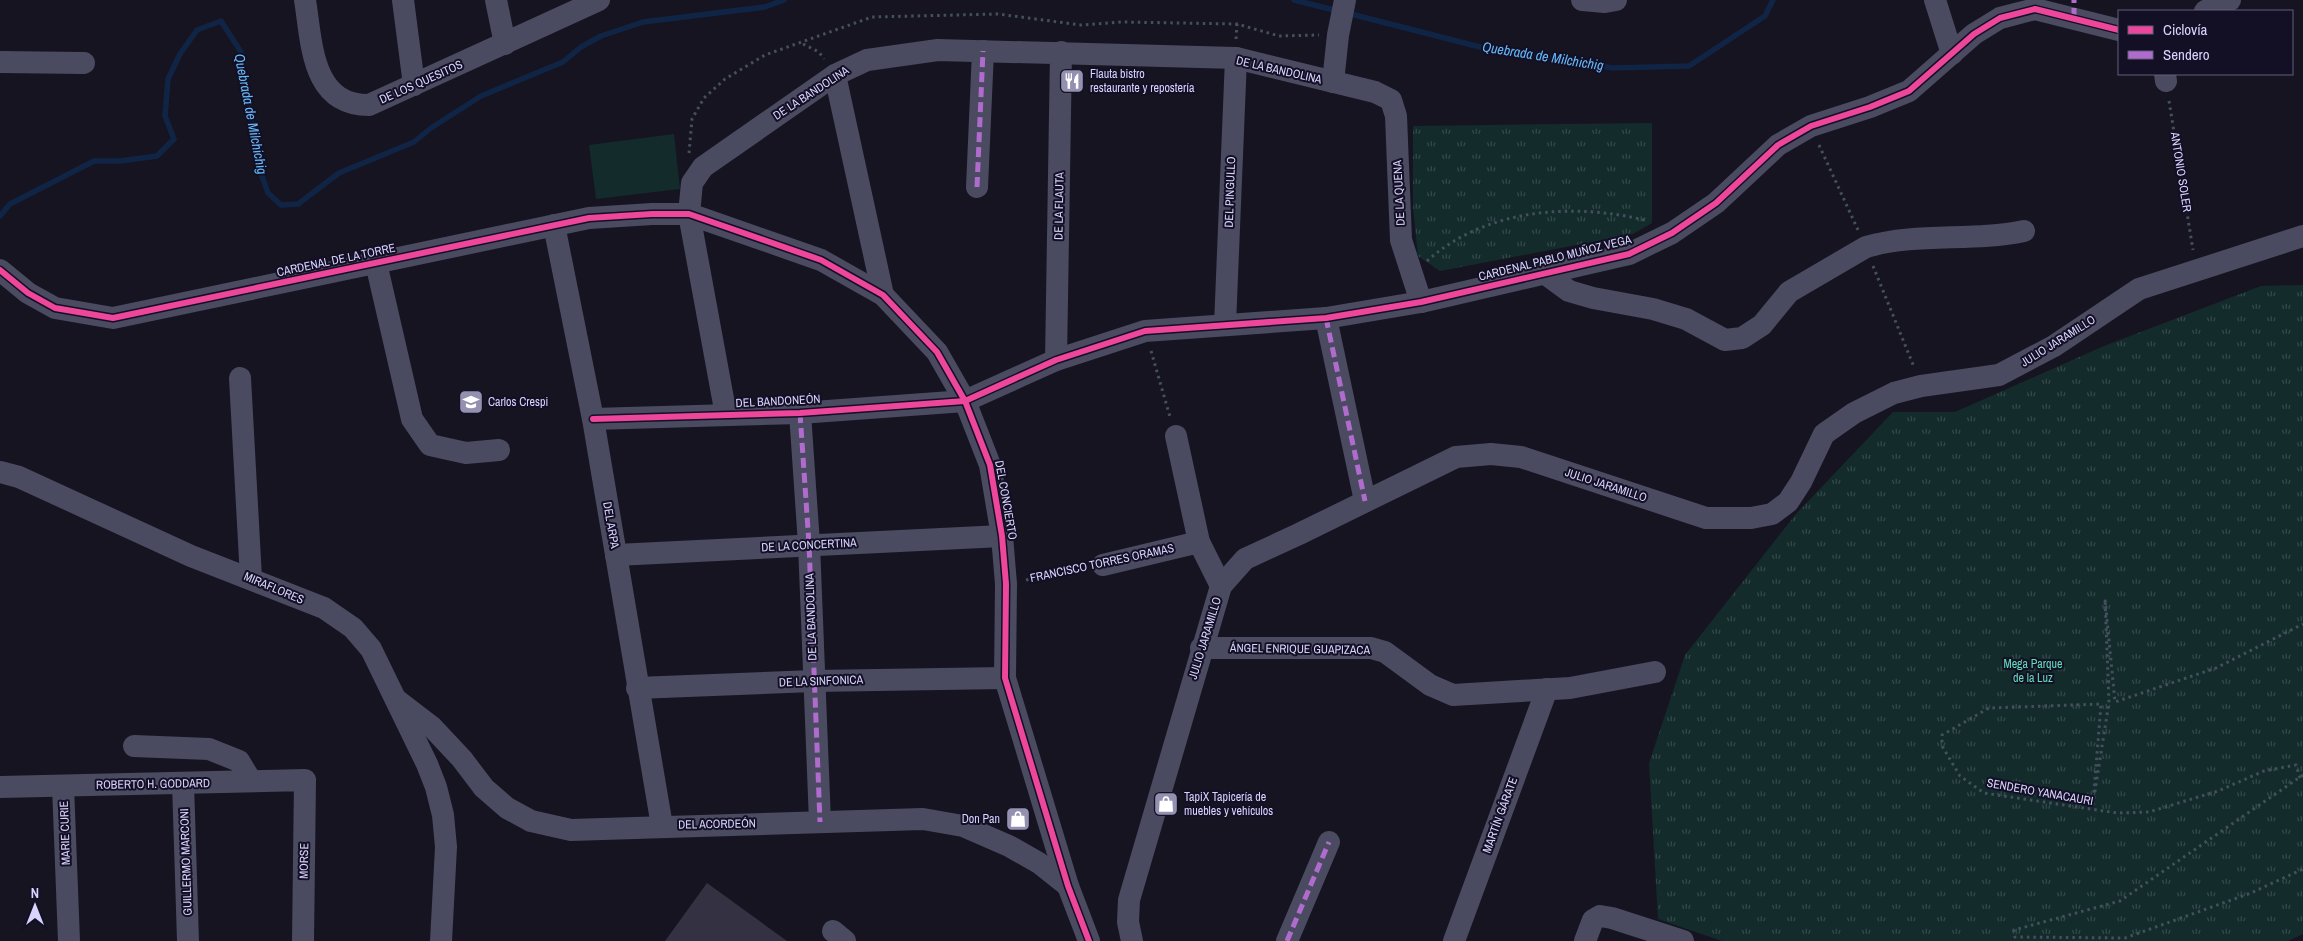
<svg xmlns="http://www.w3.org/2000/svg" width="2303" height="941" font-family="'Archivo Narrow',sans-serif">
<defs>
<pattern id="park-tufts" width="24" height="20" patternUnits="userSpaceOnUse" patternTransform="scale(1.25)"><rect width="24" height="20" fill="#132b2b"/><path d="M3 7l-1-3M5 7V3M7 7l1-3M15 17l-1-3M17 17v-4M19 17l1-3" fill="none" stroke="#35494b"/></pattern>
</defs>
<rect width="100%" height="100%" fill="#161420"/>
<polygon fill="#132b2b" points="674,134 680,189 596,199 589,145"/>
<g fill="url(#park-tufts)">
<polygon points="1652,123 1652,223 1633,234 1440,271 1418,256 1413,207 1413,126"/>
<polygon points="2303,285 2303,934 2288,941 1722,941 1658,919 1649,763 1685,655 1796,514 1893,412 1955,412 2104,346 2261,286"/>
</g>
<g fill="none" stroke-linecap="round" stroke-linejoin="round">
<g stroke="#102545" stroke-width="5.5">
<polyline points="1294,0 1338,11"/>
<polyline points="1347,13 1480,47 1613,68 1689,66 1765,16 1773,0"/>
<polyline points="0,216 10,204 94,161 120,161 157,156 174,139 165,116 168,79 180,54 197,30 221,21 241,52 258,165 268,193 281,205 298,204 339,173 414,142 431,128 481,96 563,62 581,47 601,36 643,22 765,7 784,0"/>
</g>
</g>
<polygon fill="#343242" points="707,883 787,941 665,941"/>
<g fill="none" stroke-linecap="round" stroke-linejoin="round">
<g stroke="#44505d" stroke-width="3" stroke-dasharray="2.5 4" stroke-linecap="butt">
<polyline points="1236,39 1237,24"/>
<polyline points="803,44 819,52 824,59"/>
<polyline points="2169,101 2193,250"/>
<polyline points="1819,145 1858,230"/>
<polyline points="689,153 692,119 704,98 725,79 765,55 872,17 998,14 1081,25 1122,22 1237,24 1279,36 1319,35"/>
<path d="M1427 261C1486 208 1575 202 1648 221"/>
<polyline points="1873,266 1914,367"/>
<polyline points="1151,351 1170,417"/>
<polyline points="1026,580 1084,569"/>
<polyline points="2303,775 2120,901 2014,930 2015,937 2125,938 2251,893 2303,869"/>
<polyline points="2300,778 2296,765 2264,771 2218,791 2149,812 2117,813 1984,793 1960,776 1942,746 1942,735 1989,708 2101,704 2093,804 2109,702 2105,599 2115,702 2216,668 2303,624"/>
</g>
<g stroke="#4a4a61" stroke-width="22">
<path d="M305 0C312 43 311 105 369 105L599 0"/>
<polyline points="403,0 414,85"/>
<polyline points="496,0 505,44"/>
<polyline points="1582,0 1605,2 1616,0"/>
<polyline points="1935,0 1952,54"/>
<polyline points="2205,11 2230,0"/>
<polyline points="0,62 84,63"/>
<polyline points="2165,74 2166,81"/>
<polyline points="835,75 883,295"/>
<polyline points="1333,82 1338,35 1345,0"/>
<polyline points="977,187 983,51"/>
<polyline points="554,225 593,419 662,826"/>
<polyline points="376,263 412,419 430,445 466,453 499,450"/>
<polyline points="0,270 28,293 55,308 113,318 589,218 652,214 689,214 821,260 883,295 937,352 965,401 990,465 1002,536 1006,584 1005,678 1068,886 1089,941"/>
<path d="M1543 272 1569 291 1593 298 1653 309 1686 319 1725 340 1742 338 1762 325 1789 292 1866 247C1917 232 1972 242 2024 231"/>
<polyline points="1326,318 1365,501"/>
<polyline points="1225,325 1236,58"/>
<polyline points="1056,360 1061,52"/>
<polyline points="240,378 251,578"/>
<polyline points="800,413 809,544 820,822"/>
<polyline points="726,415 689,214 692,183 703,167 835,75 867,60 938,50 1236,58 1375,92 1391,100 1396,116 1401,240 1421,302"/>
<polyline points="593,419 800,413 965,401 1056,360 1145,331 1326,318 1421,302 1629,254 1672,233 1716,203 1778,145 1811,126 1870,107 1909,91 1974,34 2000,18 2035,9 2119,30"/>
<polyline points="1176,436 1199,542 1221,586"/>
<polyline points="0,472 19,477 191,556 324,608 353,628 371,649 427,764 436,787 443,815 446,847 441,941"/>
<polyline points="616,555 1002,536"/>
<polyline points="1103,565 1199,542"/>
<polyline points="1201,648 1371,648 1385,652 1430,685 1453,695 1570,688 1655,672"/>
<polyline points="637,688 813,681 1005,678"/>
<polyline points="398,701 432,727 462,759 484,788 507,808 531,821 571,830 923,819 963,826 1009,846 1039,863 1068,886"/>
<polyline points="134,746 209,749 239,761 251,781"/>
<polyline points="183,783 188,941"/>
<polyline points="63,786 69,941"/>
<polyline points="0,787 305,780 303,941"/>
<polyline points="833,931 845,941"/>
<polyline points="1132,941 1128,922 1129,900 1221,586 1245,559 1299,534 1456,457 1491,454 1521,457 1706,518 1751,518 1772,514 1788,502 1801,482 1824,434 1854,413 1894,393 1921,386 1999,375 2054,346 2139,289 2303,236"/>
<polyline points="1287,941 1329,842"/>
<polyline points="1454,941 1547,689"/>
<polyline points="1585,941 1593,920 1600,916 1612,918 1683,941"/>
</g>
<g stroke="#b06ccc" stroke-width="5" stroke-dasharray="10 5" stroke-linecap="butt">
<polyline points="2074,18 2074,0"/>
<polyline points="977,187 983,51"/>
<polyline points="1326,318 1365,501"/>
<polyline points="800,413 809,544 820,822"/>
<polyline points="1287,941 1329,842"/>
</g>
<defs>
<g id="cycleway">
<polyline points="0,270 28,293 55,308 113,318 589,218 652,214 689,214 821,260 883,295 937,352 965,401 990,465 1002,536 1006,584 1005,678 1068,886 1089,941"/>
<polyline points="593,419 800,413 965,401 1056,360 1145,331 1326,318 1421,302 1629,254 1672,233 1716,203 1778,145 1811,126 1870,107 1909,91 1974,34 2000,18 2035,9 2119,30"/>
</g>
</defs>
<use href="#cycleway" stroke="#130f25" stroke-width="9"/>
<use href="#cycleway" stroke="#ed469a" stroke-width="6"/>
</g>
<defs>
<symbol id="restaurant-square" viewBox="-11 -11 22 22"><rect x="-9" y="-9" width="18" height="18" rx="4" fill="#9491b0" stroke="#130f25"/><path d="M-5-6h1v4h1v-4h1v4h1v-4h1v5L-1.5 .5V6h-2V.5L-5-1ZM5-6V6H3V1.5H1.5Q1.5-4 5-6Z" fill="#fff"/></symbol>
<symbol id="school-square" viewBox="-11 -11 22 22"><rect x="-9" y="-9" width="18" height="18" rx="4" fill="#9491b0" stroke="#130f25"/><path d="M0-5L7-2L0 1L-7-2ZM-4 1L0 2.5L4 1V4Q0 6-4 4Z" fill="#fff"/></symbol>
<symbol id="shop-square" viewBox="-11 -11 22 22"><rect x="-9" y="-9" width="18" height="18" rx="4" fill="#9491b0" stroke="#130f25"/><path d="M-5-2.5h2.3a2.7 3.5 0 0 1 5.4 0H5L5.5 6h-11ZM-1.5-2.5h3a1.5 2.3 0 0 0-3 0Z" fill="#fff"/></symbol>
</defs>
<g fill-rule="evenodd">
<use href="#restaurant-square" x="1058" y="67" width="28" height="28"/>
<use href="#school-square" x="457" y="388" width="28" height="28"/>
<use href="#shop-square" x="1152" y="790" width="28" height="28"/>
<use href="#shop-square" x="1004" y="805" width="28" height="28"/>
</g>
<g text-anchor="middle" stroke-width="4" stroke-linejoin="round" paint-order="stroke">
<g font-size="12" fill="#d8d4fe" stroke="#130f25">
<text transform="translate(1279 70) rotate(13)" y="4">DE LA BANDOLINA</text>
<text transform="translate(421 82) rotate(-24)" y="4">DE LOS QUESITOS</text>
<text transform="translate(811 93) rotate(-33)" y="4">DE LA BANDOLINA</text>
<text transform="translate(2181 172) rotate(81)" y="4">ANTONIO SOLER</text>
<text transform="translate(1230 192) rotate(-88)" y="4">DEL PINGULLO</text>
<text transform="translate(1399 193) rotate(-93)" y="4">DE LA QUENA</text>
<text transform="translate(1059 206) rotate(-89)" y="4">DE LA FLAUTA</text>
<text transform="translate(1555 258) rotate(-14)" y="4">CARDENAL PABLO MUÑOZ VEGA</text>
<text transform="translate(336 260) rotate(-12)" y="4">CARDENAL DE LA TORRE</text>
<text transform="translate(2058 341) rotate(-32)" y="4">JULIO JARAMILLO</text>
<text transform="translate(778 401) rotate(-3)" y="4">DEL BANDONEÓN</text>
<text transform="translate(1606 485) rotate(18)" y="4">JULIO JARAMILLO</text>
<text transform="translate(1006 500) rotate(80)" y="4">DEL CONCIERTO</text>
<text transform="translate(611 525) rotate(80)" y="4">DEL ARPA</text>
<text transform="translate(809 545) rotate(-3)" y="4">DE LA CONCERTINA</text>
<text transform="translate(1102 563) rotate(-12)" y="4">FRANCISCO TORRES ORAMAS</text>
<text transform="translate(274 588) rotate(23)" y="4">MIRAFLORES</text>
<text transform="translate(811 617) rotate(-92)" y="4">DE LA BANDOLINA</text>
<text transform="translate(1205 638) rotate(-73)" y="4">JULIO JARAMILLO</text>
<text transform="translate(1300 649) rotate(1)" y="4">ÁNGEL ENRIQUE GUAPIZACA</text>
<text transform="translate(821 681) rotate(-2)" y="4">DE LA SINFONICA</text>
<text transform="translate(153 784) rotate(-1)" y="4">ROBERTO H. GODDARD</text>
<text transform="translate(2040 792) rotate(10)" y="4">SENDERO YANACAURI</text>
<text transform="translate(1500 815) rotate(-70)" y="4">MARTÍN GÁRATE</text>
<text transform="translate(717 824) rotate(-1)" y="4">DEL ACORDEÓN</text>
<text transform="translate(65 833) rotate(-92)" y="4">MARIE CURIE</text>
<text transform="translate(304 861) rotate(-89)" y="4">MORSE</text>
<text transform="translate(186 862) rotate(-92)" y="4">GUILLERMO MARCONI</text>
</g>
<g font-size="12" fill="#d8d4fe" stroke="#130f25" text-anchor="start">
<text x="1090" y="78">Flauta bistro<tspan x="1090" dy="14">restaurante y repostería</tspan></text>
<text x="488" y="406">Carlos Crespi</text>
<text x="1184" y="801">TapiX Tapicería de<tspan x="1184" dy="14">muebles y vehículos</tspan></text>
<text x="1000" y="823" text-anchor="end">Don Pan</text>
</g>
<g font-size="12" fill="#62ddbb" stroke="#130f25">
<text x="2033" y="668">Mega Parque<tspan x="2033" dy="14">de la Luz</tspan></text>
</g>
<g font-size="14" font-style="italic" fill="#65bafb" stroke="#130f25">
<text transform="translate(1543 56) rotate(9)" y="5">Quebrada de Milchichig</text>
<text transform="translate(251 114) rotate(79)" y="5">Quebrada de Milchichig</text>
</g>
</g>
<rect x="2118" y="10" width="175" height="65" fill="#130f25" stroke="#625e7c"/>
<rect x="2128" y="26" width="25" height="8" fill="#ed469a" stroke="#625e7c"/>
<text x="2163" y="35" font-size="15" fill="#d8d4fe">Ciclovía</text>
<rect x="2128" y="51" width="25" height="8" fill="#b06ccc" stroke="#625e7c"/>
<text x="2163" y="60" font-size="15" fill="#d8d4fe">Sendero</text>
<g transform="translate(35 906)" stroke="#130f25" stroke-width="4" paint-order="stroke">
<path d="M0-4L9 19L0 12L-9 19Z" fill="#d8d4fe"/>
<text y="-8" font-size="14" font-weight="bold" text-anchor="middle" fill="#d8d4fe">N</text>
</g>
</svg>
